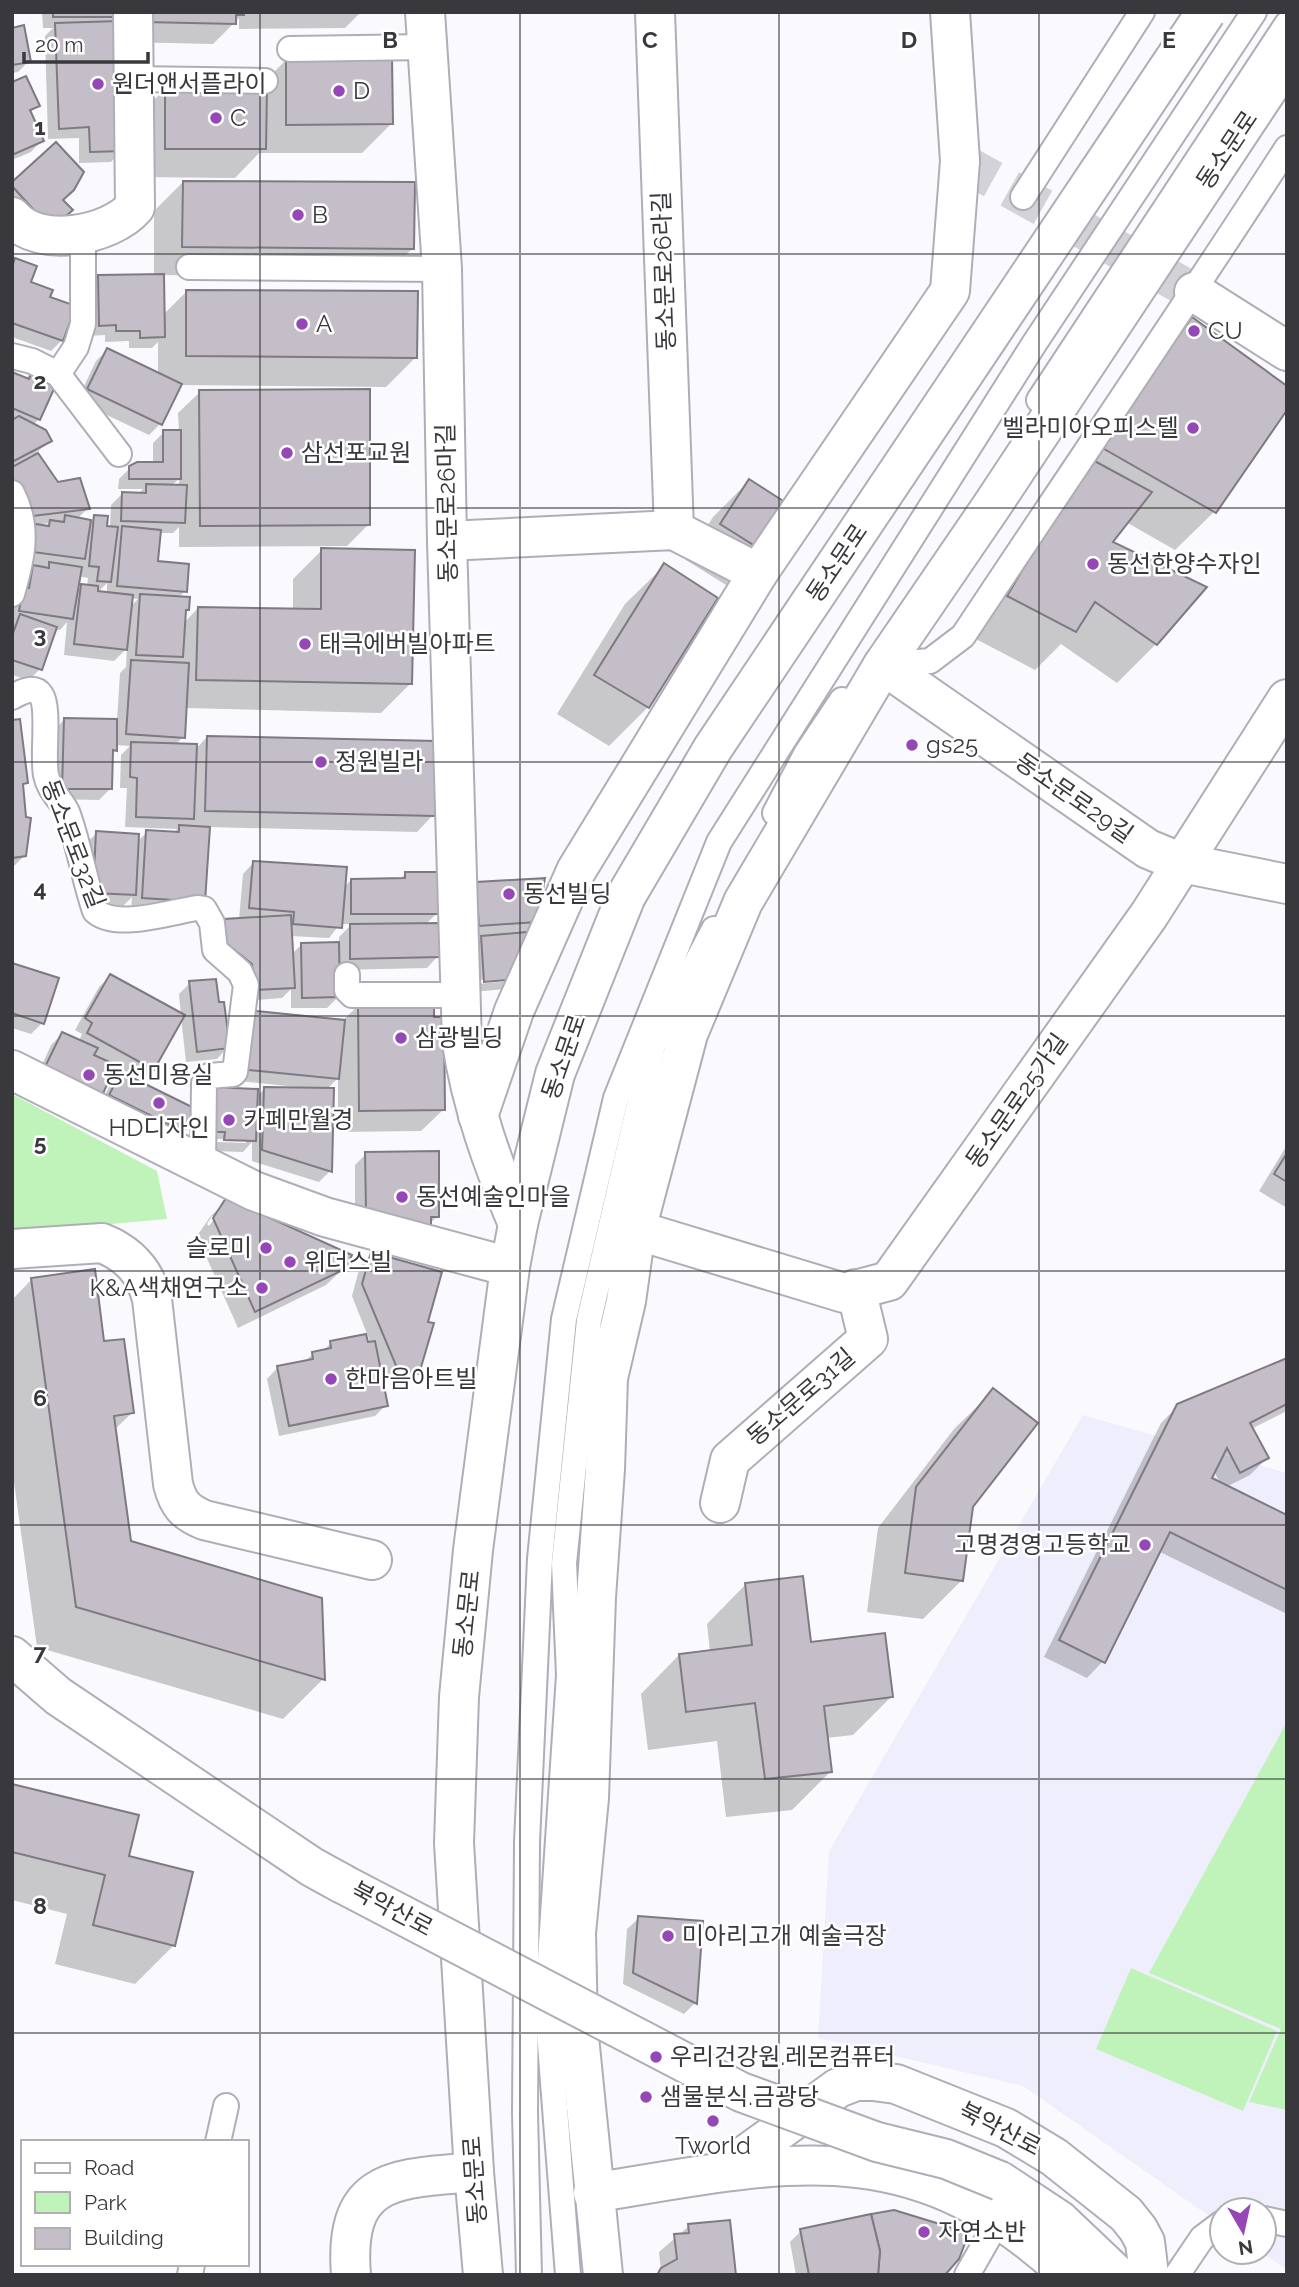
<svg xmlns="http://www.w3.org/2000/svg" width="1299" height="2287" font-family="Raleway,'Noto Sans KR',sans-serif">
<rect width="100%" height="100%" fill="#fafafe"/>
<polygon fill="#efeefc" points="1083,1415 1287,1473 1287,2270 1261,2252 1264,2252 1264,2210 1222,2210 1222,2225 1023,2086 818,2038 829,1851"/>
<g fill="#c0f3ba">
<polygon points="12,1094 157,1171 167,1219 12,1233"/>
<polygon points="1287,1722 1287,2110 1249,2102 1281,2029 1149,1973"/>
<polygon points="1131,1968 1277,2031 1243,2111 1096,2049"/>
</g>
<g fill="#0003" fill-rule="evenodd">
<polygon points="42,12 116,12 116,16 109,23 122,150 111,162 79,163 79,138 48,139 45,36 53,28 43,28"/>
<polygon points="124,12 361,12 345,28 239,29 239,18 213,44 123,42"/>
<polygon points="12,29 29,61 18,72 12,73"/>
<polygon points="287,59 391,124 362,153 259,153 235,178 137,177 137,117 166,88 257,89"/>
<polygon points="12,84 37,106 29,114 42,140 31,152 12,160"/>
<polygon points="183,182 412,249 383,278 162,275 163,315 187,291 415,358 386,387 180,385 160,424 149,435 77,401 96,361 107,350 158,374 158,342 152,348 129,348 129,341 105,342 105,335 88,336 87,288 98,277 154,276 154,211"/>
<polygon points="12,184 61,201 59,221 12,209"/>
<polygon points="16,260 29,283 48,298 62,340 51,351 12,337 12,264"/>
<polygon points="1192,320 1214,512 1175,550 1126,522 1111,543 1156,644 1117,683 1061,644 1035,670 970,636 1153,359"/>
<path d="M33 371 39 419 33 425 50 441 36 453 57 484 88 508 77 519 91 521 95 517 105 528H110L111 505 122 494H138L143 489H118L119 479 130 468 153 463V443L164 432H179L178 413 200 392 368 525 347 546 179 547V527L173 533H159L157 562 185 591 178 598 187 609 184 613 183 624 198 608 293 610V579L322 550 410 684 381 713 185 708 183 737 175 745 195 750 207 737 433 815 417 832 208 827 204 901 131 909 132 897 123 906 83 904 85 844 97 833 137 842 147 832 173 834 177 829 125 827 127 788H120L121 755 130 746 115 745V750L111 754 110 789 99 800 52 799 53 731 64 720 117 721 120 673 126 667 127 648 114 661 64 655 67 622 60 630 54 629 40 669 29 680 12 675V600L22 578 36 564 12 561V374L25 379ZM179 479V486H171ZM49 523 45 527 35 525ZM78 576 88 578 87 586 82 585 76 591ZM107 583V593L98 592ZM131 598 138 599 130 607Z"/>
<polygon points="749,481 761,550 726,585 686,560 713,517"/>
<polygon points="664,566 716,598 648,707 609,746 557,714 625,604"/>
<polygon points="12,721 26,782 21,786 24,856 12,868"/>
<path d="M254 862 343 888 351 880H399L405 874 437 913 425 925 438 956 427 968 338 970V997L327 1008H291V989L282 998 243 1001 214 932 225 921 239 920 243 874ZM340 924H352L339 937V944H302L291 955 290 936 329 938Z"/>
<path d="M543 879 536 922 523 934 535 933 516 978 505 989 473 992 471 948 483 936H469L465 894 476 883ZM512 978V981L475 984V980Z"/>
<polygon points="12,964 42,1023 31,1034 12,1028"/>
<polygon points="110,976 181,1015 179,994 190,983 217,1004 228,1047 217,1059 186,1062 181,1017 153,1069 142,1080 114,1065 34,1083 51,1045 62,1034 79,1041 82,1034 75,1030 99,987"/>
<path d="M359 1005 443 1110 421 1131 338 1132V1078L326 1090 330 1171 319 1182 252 1161V1142L243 1152 214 1151 199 1142 265 1089H297V1087L229 1080 342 1021ZM216 1139H246V1143L216 1142Z"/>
<polygon points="121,1074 183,1131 172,1142 99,1106 110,1085"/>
<polygon points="1287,1145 1287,1208 1259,1191"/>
<polygon points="366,1154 438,1216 429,1224 355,1221 355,1165"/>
<path d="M227 1200 344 1268 326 1285 238 1328 197 1236 210 1217ZM212 1216H216L209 1226 207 1224Z"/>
<polygon points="372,1254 426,1323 417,1373 406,1384 386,1378 379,1362 386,1405 375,1416 279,1436 267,1379 278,1367 304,1362 313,1354 322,1352 331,1343 371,1344 352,1296 360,1266"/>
<polygon points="32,1279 102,1343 133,1412 114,1430 129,1542 323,1679 283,1719 37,1647 12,1468 12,1300"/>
<path d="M1287 1360V1411L1251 1429 1267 1458 1250 1475 1226 1487 1287 1517V1614L1158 1551 1103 1661 1087 1678 1044 1657 1161 1423 1178 1406ZM1214 1471 1221 1485 1210 1479Z"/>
<polygon points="993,1391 971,1507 962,1580 923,1619 867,1612 878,1528 954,1429"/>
<polygon points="745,1585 810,1644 892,1696 853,1735 826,1738 831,1771 792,1810 726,1817 717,1741 648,1750 641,1694 679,1655 710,1652 707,1624"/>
<polygon points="12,1786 126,1857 174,1945 135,1984 55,1964 67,1914 12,1900"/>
<polygon points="639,1918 701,1923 695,2003 684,2014 623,1984 627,1929"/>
<polygon points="689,2226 735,2275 656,2275 661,2271 659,2252"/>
<polygon points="801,2231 943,2275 796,2275 790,2242"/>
</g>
<g fill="#c3bec7" stroke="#7e7982" stroke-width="2">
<rect x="53" y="12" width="65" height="5"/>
<polygon points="144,12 244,12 244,15 236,15 236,24 144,22"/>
<polygon points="119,21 124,151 90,152 89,127 59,129 55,23"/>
<polygon points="24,25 31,62 12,65 12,28"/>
<polygon points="286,57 392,57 393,124 286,125"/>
<polygon points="26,76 40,106 30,110 44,141 12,155 12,82"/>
<polygon points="165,86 267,87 266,149 165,149"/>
<polygon points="56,142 84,172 74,190 63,200 73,210 51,229 12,186 12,182"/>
<polygon points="183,181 415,182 414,249 182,247"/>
<polygon points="15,258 37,266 31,282 53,290 50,297 76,306 63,341 12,323 12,267"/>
<polygon points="164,274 165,337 140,338 140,331 116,331 116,325 99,326 98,275"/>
<polygon points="186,290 418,291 417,358 186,356"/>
<polygon points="1192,317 1287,386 1287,410 1216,513 1099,446"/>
<polygon points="107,348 182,384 162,425 87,389"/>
<polygon points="33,369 58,380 40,420 12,408 12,372 29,379"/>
<polygon points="370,389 370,525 200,526 199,390"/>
<polygon points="19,416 46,430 52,441 12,462 12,420"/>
<polygon points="163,430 181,430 181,479 129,479 129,466 137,462 163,462"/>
<polygon points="38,453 58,482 80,478 90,509 33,516 12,482 12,467"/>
<polygon points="1089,458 1152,492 1113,542 1207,587 1157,645 1095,602 1076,632 1007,596"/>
<polygon points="749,479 791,506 763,551 720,524"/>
<polygon points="146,484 187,485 185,523 121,521 122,492 146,493"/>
<polygon points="65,515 91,520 85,559 25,551 29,523 49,526 50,520 64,522"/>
<polygon points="94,515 108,516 107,526 118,527 111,582 97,581 99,567 89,566"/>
<polygon points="122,526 161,530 158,561 189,564 187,592 117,586"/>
<polygon points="321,548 415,550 412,684 196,680 198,607 321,609"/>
<polygon points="49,562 82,567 73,619 19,611 23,587 29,588 33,565 49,568"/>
<polygon points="664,563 718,598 649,708 594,675"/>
<polygon points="81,584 98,586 98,591 133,595 127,650 74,644"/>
<polygon points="140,594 190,597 189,610 186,610 183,657 136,655"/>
<polygon points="20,614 57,627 42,670 12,660 12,636"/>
<polygon points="131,660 189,663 185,738 126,734"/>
<polygon points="64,718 117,719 117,751 113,750 112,789 62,789"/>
<polygon points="20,719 28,783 23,784 26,817 31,818 26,856 12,858 12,720"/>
<polygon points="207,736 437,741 435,816 205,811"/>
<polygon points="131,742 197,744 194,819 136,817 137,778 130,777"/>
<polygon points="179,825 210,827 205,902 142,898 146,830 179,832"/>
<polygon points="96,831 139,834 136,895 93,893"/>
<polygon points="253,861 347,867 342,928 293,924 294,912 249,908"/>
<polygon points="405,872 438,872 439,914 351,914 351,879 405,878"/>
<polygon points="545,878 537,922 479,926 476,882"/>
<polygon points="291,915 295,988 253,990 252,964 226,943 224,919"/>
<polygon points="440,923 440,957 350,959 350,924"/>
<polygon points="538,931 518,979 484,982 481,936"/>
<polygon points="339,942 340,997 302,998 301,943"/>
<polygon points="12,963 59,978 44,1024 12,1013"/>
<polygon points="110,974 185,1015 154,1070 87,1033 92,1023 85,1018"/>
<polygon points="216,979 219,1002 224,1002 230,1048 197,1052 189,981"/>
<polygon points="358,1003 434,1003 434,1017 444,1017 445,1110 359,1111"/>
<polygon points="246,1010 345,1020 339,1079 239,1069"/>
<polygon points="62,1032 98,1048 94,1055 116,1065 101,1098 43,1071"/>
<polygon points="121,1072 196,1109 184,1132 109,1095"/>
<polygon points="211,1087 258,1089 256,1141 224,1140 225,1132 210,1132"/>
<polygon points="264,1087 334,1088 332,1172 262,1150"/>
<polygon points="439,1151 439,1217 431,1217 431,1231 375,1221 374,1210 366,1210 365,1152"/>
<polygon points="1287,1153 1287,1182 1274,1174"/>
<polygon points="226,1198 352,1255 345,1269 255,1312 213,1218"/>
<polygon points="371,1252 442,1272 428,1322 434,1323 419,1374 397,1368 362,1284"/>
<polygon points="95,1269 104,1341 124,1339 134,1413 114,1416 131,1541 322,1598 325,1680 76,1607 31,1278"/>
<polygon points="366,1334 368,1342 375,1341 388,1406 289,1426 277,1366 313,1359 312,1352 331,1348 330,1341"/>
<polygon points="1287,1358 1287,1404 1250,1423 1269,1458 1240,1473 1227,1448 1212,1478 1287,1515 1287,1590 1170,1532 1105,1663 1059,1640 1177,1404"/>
<polygon points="993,1388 1038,1423 973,1507 963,1581 905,1573 916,1487"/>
<polygon points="803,1576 811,1642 885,1633 893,1697 824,1706 832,1772 765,1779 755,1703 686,1712 679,1654 752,1645 745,1583"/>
<polygon points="12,1784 139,1815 129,1856 193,1872 175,1946 93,1925 105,1875 12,1852"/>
<polygon points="638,1916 703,1921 697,2004 633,1973"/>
<polygon points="894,2210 969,2233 959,2259 945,2275 878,2275 880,2251 871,2214"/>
<polygon points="871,2214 880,2251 878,2275 809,2275 800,2229"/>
<polygon points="730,2220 736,2275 657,2275 661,2268 677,2259 674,2234 689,2233 688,2224"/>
</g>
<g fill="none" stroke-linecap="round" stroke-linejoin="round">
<polyline stroke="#d3d3d7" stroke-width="38" stroke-dasharray="38 19" stroke-linecap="butt" points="960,161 1194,292"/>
<defs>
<g id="service">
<polyline points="290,49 427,47"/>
<polyline points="133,79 265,81"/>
<polyline points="1023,197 1142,12"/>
<polyline points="189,267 442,269"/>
<polyline points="12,356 32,361 58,374 76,347 83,324 83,232"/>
<polyline points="58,374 119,454"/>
<polyline points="1039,400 1287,24"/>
<path d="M12 493C30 528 22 559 12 594"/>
<path d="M883 665 930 661 963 636C1071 473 1181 312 1287 148"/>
<path d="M12 697C21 692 34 685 41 695 50 708 42 758 46 775 49 791 61 799 67 812 79 844 84 879 95 911 116 930 171 912 197 908L204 909 212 923 215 950 240 972 246 985 235 1072 233 1074 209 1076 204 1083 203 1166"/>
<polyline points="775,813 806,754 842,700"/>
<polyline points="347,975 347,990 352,995 461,995"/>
<polyline points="218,2142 226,2106"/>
<polyline points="1264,2219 1287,2224"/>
<polyline points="190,2275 192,2264"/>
<polyline points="529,2275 525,2113 527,1842 540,1559 564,1319 616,1098 719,842 1034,344 1254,12"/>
<polyline points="568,2275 547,2005 569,1675 564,1563 589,1320 653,1045 714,929"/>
<polyline points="967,2275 999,2219"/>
<polyline points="1177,2275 1202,2238 1222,2223"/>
</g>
<g id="minor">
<path d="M425 12 442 269 447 541 462 1043C472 1107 493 1165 518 1224"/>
<polyline points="655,12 674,530"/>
<polyline points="950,12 960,161"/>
<path d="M12 217C38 249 110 236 135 207L133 12"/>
<polyline points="447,541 674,530 758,573"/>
<polyline points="883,665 1148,849 1182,863 1287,884"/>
<polyline points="12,1070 254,1191 325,1217 510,1267"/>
<polyline points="636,1230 844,1293 889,1281 1149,915 1287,699"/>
<path d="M12 1249 102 1243C129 1254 145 1271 152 1299L173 1484C178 1504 185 1512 204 1520L372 1560"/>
<polyline points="720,1503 730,1460 868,1339 856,1289"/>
<polyline points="722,2172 838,2088 856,2081 873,2081 896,2084 1006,2128 1054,2157 1126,2214 1138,2229 1145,2242 1149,2275"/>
<path d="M593 2193C785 2161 913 2128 1069 2275"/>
<path d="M351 2275C343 2176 396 2179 474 2172"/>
</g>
<g id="tertiary">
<polyline points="1194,292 1287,351"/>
<polyline points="478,1116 514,1011 576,871 758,573 950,291 960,161"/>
<polyline points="12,1656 58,1696 312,1867 343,1884"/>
<polyline points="1000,2181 1059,2220 1117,2275"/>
</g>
<g id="primary">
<polyline points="483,2275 474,2172 454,1843 459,1697 473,1550 510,1267 518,1224 555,1074 626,896"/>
<polyline points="603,2275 578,2027 576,1933 589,1798 596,1597 605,1469 608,1378 626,1301 636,1230 688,1034 743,902 883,665 991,507 1287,60"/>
</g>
</defs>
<use href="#service" stroke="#afaeb8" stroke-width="28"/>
<use href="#minor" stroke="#afaeb8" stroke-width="42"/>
<use href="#tertiary" stroke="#afaeb8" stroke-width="42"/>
<use href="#primary" stroke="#afaeb8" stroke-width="42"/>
<use href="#service" stroke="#fff" stroke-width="24"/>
<use href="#minor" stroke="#fff" stroke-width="38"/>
<use href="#tertiary" stroke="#fff" stroke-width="38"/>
<use href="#primary" stroke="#fff" stroke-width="38"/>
<defs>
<polyline id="tertiary-bridge" points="343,1884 741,2092 877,2142 946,2159 1000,2181"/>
<polyline id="primary-bridge" points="626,896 713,748 1206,12"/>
</defs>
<use href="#tertiary-bridge" stroke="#afaeb8" stroke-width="42" stroke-linecap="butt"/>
<use href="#primary-bridge" stroke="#afaeb8" stroke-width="42" stroke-linecap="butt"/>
<use href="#tertiary-bridge" stroke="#fff" stroke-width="38"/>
<use href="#primary-bridge" stroke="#fff" stroke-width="38"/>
</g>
<path fill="none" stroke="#39393d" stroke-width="2" stroke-opacity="0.55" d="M260 12V2275M520 12V2275M779 12V2275M1039 12V2275M12 254H1287M12 508H1287M12 762H1287M12 1016H1287M12 1271H1287M12 1525H1287M12 1779H1287M12 2033H1287"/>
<g fill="#9647b7" stroke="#fff" stroke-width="2.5">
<circle cx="98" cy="84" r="7"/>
<circle cx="339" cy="91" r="7"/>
<circle cx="216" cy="118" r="7"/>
<circle cx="298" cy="215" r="7"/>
<circle cx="302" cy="324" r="7"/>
<circle cx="1194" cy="331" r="7"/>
<circle cx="1193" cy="428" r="7"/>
<circle cx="287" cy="453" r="7"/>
<circle cx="1093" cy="564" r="7"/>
<circle cx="305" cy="644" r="7"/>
<circle cx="912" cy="745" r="7"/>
<circle cx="321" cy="762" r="7"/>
<circle cx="509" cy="894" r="7"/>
<circle cx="401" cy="1038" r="7"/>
<circle cx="89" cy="1075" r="7"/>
<circle cx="159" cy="1103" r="7"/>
<circle cx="229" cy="1120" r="7"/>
<circle cx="402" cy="1197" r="7"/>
<circle cx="266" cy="1248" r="7"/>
<circle cx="290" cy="1262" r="7"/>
<circle cx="262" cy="1288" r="7"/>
<circle cx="331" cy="1379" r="7"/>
<circle cx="1145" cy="1545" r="7"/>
<circle cx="668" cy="1936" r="7"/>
<circle cx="656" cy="2057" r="7"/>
<circle cx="646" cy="2097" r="7"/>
<circle cx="713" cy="2121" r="7"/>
<circle cx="924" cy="2232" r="7"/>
</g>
<g text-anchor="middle" stroke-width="5" stroke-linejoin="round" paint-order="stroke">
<g font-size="24" fill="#39393d" stroke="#fff" text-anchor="start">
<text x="112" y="92">원더앤서플라이</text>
<text x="353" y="99">D</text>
<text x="230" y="126">C</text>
<text x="312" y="223">B</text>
<text x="316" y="332">A</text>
<text x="1208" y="339">CU</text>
<text x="1179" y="436" text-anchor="end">벨라미아오피스텔</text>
<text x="301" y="461">삼선포교원</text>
<text x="1107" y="572">동선한양수자인</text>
<text x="319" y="652">태극에버빌아파트</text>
<text x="926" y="753">gs25</text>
<text x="335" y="770">정원빌라</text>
<text x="523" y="902">동선빌딩</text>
<text x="415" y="1046">삼광빌딩</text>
<text x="103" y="1083">동선미용실</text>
<text x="243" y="1128">카페만월경</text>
<text x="159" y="1136" text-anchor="middle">HD디자인</text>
<text x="416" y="1205">동선예술인마을</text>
<text x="252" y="1256" text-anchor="end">슬로미</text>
<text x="304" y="1270">위더스빌</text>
<text x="248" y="1296" text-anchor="end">K&amp;A색채연구소</text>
<text x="345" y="1387">한마음아트빌</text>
<text x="1131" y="1553" text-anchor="end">고명경영고등학교</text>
<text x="682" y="1944">미아리고개 예술극장</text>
<text x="670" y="2065">우리건강원.레몬컴퓨터</text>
<text x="660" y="2105">샘물분식.금광당</text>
<text x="713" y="2154" text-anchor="middle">Tworld</text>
<text x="938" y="2240">자연소반</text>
</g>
<g font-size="24" fill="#39393d" stroke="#fff">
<text transform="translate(1227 150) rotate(-56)" y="8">동소문로</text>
<text transform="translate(664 271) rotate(-92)" y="8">동소문로26라길</text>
<text transform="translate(447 503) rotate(-91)" y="8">동소문로26마길</text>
<text transform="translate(837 563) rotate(-56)" y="8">동소문로</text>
<text transform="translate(1074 798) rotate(35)" y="8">동소문로29길</text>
<text transform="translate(73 844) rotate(69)" y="8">동소문로32길</text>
<text transform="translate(564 1057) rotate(-71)" y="8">동소문로</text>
<text transform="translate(1017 1101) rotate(-55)" y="8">동소문로25가길</text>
<text transform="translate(801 1397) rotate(-41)" y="8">동소문로31길</text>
<text transform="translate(467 1614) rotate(-84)" y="8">동소문로</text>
<text transform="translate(392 1909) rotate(28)" y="8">북악산로</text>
<text transform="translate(1000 2129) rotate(27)" y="8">북악산로</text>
<text transform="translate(475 2180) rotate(-94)" y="8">동소문로</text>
</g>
</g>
<g font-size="23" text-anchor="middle" font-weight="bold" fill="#39393d" stroke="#fff" stroke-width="5" stroke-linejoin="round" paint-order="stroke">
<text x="390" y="48">B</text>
<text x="650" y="48">C</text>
<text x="909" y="48">D</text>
<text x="1169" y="48">E</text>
<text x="40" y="135">1</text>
<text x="40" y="389">2</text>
<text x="40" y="643">3</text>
<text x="40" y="897">4</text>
<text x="40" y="1151">5</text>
<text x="40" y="1406">6</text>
<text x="40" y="1660">7</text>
<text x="40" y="1914">8</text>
</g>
<rect width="1299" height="2287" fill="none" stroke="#39393d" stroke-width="28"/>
<rect x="21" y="2140" width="228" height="126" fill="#ffffff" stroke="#b0b0b1" stroke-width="2"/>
<rect x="35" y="2163" width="35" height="10" fill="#ffffff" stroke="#b0b0b1" stroke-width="2"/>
<text x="84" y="2175" font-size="21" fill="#39393d">Road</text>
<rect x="35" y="2192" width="35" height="21" fill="#c0f3ba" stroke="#b0b0b1" stroke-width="2"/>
<text x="84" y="2210" font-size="21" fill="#39393d">Park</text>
<rect x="35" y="2228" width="35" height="21" fill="#c3bec7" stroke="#b0b0b1" stroke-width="2"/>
<text x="84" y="2245" font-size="21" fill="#39393d">Building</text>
<g transform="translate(1243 2231) rotate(171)"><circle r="33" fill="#ffffff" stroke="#b0b0b1" stroke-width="2"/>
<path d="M0-5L12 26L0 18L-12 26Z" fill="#9647b7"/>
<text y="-10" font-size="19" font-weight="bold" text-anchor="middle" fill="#39393d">N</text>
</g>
<path d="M24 52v10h124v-10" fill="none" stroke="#39393d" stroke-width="3.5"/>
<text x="35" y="52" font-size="21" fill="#39393d" stroke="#ffffff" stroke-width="5" paint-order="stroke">20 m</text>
</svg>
